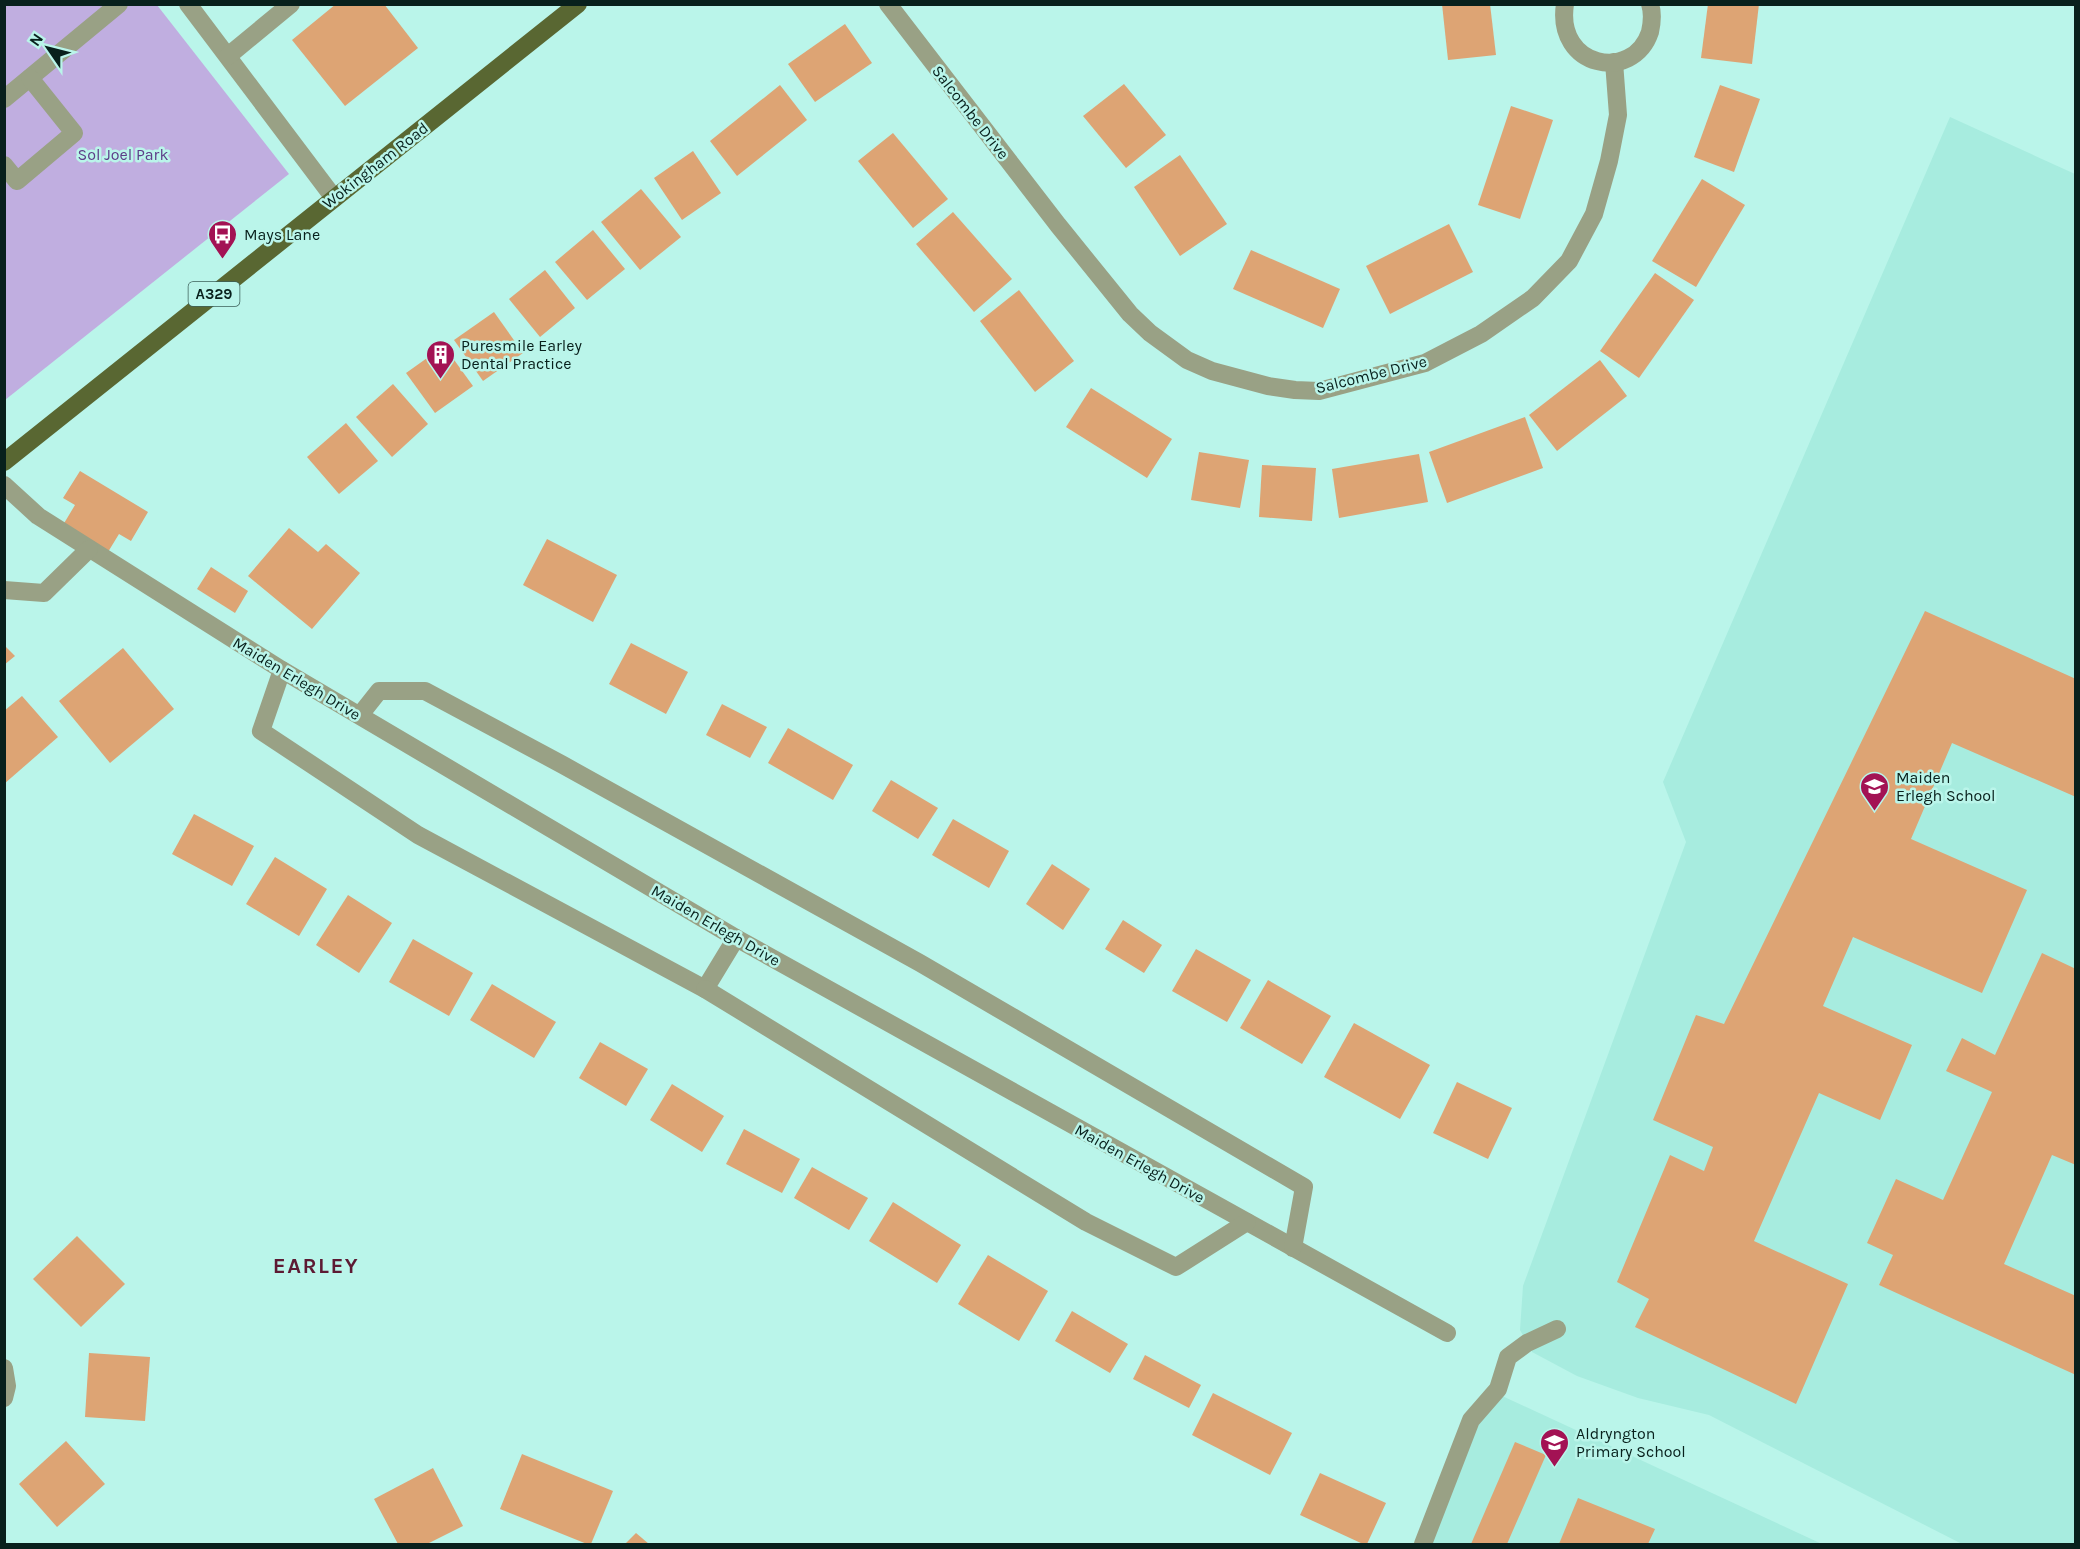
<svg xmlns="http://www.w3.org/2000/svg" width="2080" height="1549" font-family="Karla,sans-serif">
<rect width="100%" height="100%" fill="#baf5ea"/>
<g fill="#a7ecdf">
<polygon points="1950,117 2075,174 2075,1544 1962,1544 1709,1415 1638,1398 1577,1376 1532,1352 1520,1330 1523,1286 1686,842 1663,782"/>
<polygon points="1487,1389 1822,1544 1423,1544"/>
</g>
<polygon fill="#c0aee0" points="5,5 157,5 289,174 5,400"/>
<g fill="#dda474">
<polygon points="336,4 384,4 418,48 345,106 292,40"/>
<polygon points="1442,4 1490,4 1496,55 1448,60"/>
<polygon points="1708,4 1759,4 1752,64 1701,58"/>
<polygon points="845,24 872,63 815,102 788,64"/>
<polygon points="1124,84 1166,135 1126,168 1083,116"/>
<polygon points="780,85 807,120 737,176 710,141"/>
<polygon points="1720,85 1760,99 1734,172 1694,157"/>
<polygon points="1511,106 1553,120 1520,219 1478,205"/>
<polygon points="893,133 948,199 913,228 858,161"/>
<polygon points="693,151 721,193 682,220 654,178"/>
<polygon points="1180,155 1227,224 1180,256 1134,187"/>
<polygon points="1702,179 1745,205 1696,287 1652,261"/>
<polygon points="641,189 681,237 640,270 601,222"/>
<polygon points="953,212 1012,279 974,312 916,244"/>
<polygon points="1449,224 1473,272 1390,314 1366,266"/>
<polygon points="593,230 625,269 587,300 555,262"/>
<polygon points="1251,250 1340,289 1323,328 1233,289"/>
<polygon points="545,270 575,308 540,337 509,299"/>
<polygon points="1655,273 1694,300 1639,378 1600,351"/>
<polygon points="1019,290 1074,361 1035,392 980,321"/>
<polygon points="494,312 523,353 483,381 454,340"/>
<polygon points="444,346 473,386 435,413 406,373"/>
<polygon points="1600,360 1627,396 1557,451 1529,415"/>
<polygon points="393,384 428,424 392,457 356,417"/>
<polygon points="1091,388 1172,439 1147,478 1066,427"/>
<polygon points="1525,417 1543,468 1447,503 1429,452"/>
<polygon points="346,423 378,461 339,494 307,457"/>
<polygon points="1199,452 1249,460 1240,508 1191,500"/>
<polygon points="1419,454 1428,502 1339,518 1332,469"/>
<polygon points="1262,465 1316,468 1312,521 1259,517"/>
<polygon points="80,471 148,512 131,541 119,534 108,552 63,525 75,505 63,498"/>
<polygon points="289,528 318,552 326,544 360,573 312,629 248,576"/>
<polygon points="547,539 617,575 593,622 523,585"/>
<polygon points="211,567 248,591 235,613 197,589"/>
<polygon points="1925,611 2076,679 2076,797 1952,743 1911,839 2027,890 1982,993 1853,937 1823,1006 1912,1045 1880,1120 1819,1093 1754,1241 1848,1284 1796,1404 1635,1327 1649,1299 1617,1282 1670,1155 1704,1171 1713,1147 1653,1120 1696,1015 1724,1024"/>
<polygon points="631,643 688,672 666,714 609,684"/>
<polygon points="4,645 15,656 4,665"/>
<polygon points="123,648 174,709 110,763 59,701"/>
<polygon points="22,696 58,737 4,784 4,711"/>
<polygon points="722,704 767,727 750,758 706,735"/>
<polygon points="788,728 853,765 833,800 768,763"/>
<polygon points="891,780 938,808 918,839 872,811"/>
<polygon points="194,814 254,846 232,886 172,854"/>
<polygon points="953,819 1009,851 989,888 932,855"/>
<polygon points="275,857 327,889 299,936 246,904"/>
<polygon points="1052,864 1090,889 1063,930 1026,904"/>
<polygon points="348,895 392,923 359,973 316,945"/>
<polygon points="1123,920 1162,945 1144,973 1105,949"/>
<polygon points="413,939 473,973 449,1016 389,982"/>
<polygon points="1196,949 1251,980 1227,1022 1172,991"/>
<polygon points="2042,953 2076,969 2076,1165 2052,1155 2004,1264 2076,1296 2076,1375 1879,1285 1893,1255 1867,1243 1896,1179 1943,1200 1992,1092 1946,1071 1962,1038 1995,1055"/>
<polygon points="1268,980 1331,1016 1302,1064 1240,1028"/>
<polygon points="492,984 556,1022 534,1058 470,1020"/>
<polygon points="1354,1023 1430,1065 1400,1119 1324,1077"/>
<polygon points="600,1042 648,1069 626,1106 579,1078"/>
<polygon points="1457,1082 1512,1108 1488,1159 1433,1133"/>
<polygon points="672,1084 724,1116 702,1152 650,1120"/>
<polygon points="744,1129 800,1159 782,1193 726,1164"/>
<polygon points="812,1167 868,1198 849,1230 794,1198"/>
<polygon points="893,1202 961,1245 937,1283 869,1241"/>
<polygon points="77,1236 125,1284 81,1327 33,1279"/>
<polygon points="988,1255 1048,1291 1019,1341 958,1304"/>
<polygon points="1072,1311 1128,1344 1110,1373 1055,1341"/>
<polygon points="89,1353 150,1357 145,1421 85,1417"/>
<polygon points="1145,1355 1201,1385 1189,1408 1133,1379"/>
<polygon points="1213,1393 1292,1433 1270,1475 1192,1435"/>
<polygon points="66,1441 105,1484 57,1527 19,1484"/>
<polygon points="1515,1442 1546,1455 1507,1544 1471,1544"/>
<polygon points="522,1454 613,1491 591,1544 587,1544 500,1509"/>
<polygon points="433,1468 463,1526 427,1544 398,1544 374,1499"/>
<polygon points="1320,1473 1386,1503 1367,1544 1363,1544 1300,1515"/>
<polygon points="1578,1498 1655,1529 1648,1544 1559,1544"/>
<polygon points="636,1533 649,1544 625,1544"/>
</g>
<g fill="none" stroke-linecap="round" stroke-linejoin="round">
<g stroke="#99a185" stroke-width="18">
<polyline points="188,4 334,198"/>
<polyline points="888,4 1058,225 1130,314 1150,333 1187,360 1212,371 1268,386 1295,390 1319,391 1425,363 1481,334 1533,298 1569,261 1594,214 1609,161 1618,115 1614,62"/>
<path d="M1565 4C1555 68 1633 83 1650 32 1652 23 1653 13 1650 4"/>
<polyline points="228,56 291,4"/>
<polyline points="4,99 119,4"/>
<polyline points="4,165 17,181 74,133 30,78"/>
<polyline points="4,485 38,516 282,670 736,938 1447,1333"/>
<polyline points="4,590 44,593 89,549"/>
<polyline points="282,670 261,731 418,835 705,989 736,938"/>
<polyline points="360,715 379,691 425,691 563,765 920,963 1304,1187 1293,1248"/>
<polyline points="705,989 1086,1222 1176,1267 1247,1222"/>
<polyline points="4,1368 7,1386 4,1398"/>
<polyline points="1423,1544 1471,1420 1498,1389 1508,1357 1527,1343 1557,1329"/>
</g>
<polyline stroke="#596732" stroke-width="18" points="4,462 578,4"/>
</g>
<defs>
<symbol id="bus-pin" viewBox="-11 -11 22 30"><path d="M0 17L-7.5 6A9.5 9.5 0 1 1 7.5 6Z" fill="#a31254" stroke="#baf5ea"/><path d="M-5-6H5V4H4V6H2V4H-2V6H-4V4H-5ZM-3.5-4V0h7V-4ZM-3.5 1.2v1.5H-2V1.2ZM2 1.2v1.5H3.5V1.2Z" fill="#fff"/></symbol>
<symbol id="building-pin" viewBox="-11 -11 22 30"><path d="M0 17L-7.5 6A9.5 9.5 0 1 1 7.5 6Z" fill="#a31254" stroke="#baf5ea"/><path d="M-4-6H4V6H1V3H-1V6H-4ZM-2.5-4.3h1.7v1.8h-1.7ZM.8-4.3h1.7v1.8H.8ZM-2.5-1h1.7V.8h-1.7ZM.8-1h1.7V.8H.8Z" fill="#fff"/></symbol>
<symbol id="school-pin" viewBox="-11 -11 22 30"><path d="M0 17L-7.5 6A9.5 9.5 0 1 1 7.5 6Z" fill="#a31254" stroke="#baf5ea"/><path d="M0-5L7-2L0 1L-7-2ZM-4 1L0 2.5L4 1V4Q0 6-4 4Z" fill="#fff"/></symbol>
</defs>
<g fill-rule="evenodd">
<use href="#bus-pin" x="206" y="218" width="33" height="45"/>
<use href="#building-pin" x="424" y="338" width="33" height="45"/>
<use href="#school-pin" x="1858" y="770" width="33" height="45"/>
<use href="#school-pin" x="1538" y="1426" width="33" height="45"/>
</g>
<g text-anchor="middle" stroke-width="5" stroke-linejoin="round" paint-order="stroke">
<rect fill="#baf5ea" stroke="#3d605a" stroke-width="1.5" x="188.5" y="282" width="51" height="24" rx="4.5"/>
<g font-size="15" font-weight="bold" fill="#08201c">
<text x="214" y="299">A329</text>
</g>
<g font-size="16" fill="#08201c" stroke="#baf5ea">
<text transform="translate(971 112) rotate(52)" y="6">Salcombe Drive</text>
<text transform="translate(375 165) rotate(-38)" y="6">Wokingham Road</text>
<text transform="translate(1371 374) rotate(-14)" y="6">Salcombe Drive</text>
<text transform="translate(297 678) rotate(31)" y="6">Maiden Erlegh Drive</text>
<text transform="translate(716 925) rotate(30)" y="6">Maiden Erlegh Drive</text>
<text transform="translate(1140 1163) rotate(29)" y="6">Maiden Erlegh Drive</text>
</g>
<g font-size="16" fill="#5d3d88" stroke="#baf5ea">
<text x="123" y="160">Sol Joel Park</text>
</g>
<g font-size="16" fill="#08201c" stroke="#baf5ea" text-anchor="start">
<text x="244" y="240">Mays Lane</text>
<text x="461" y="351">Puresmile Earley<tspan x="461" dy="18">Dental Practice</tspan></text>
<text x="1896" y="783">Maiden<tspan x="1896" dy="18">Erlegh School</tspan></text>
<text x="1576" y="1439">Aldryngton<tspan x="1576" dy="18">Primary School</tspan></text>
</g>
<g font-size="22" font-weight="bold" letter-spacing="1.5" fill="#5d1a33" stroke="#baf5ea">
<text x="316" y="1273">EARLEY</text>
</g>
</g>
<rect width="2080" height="1549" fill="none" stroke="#08201c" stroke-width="12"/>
<g transform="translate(48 48) rotate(305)" stroke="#baf5ea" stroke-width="4.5" paint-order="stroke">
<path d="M0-4.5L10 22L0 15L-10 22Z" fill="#08201c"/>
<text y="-9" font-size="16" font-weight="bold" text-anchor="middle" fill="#08201c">N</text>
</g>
</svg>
